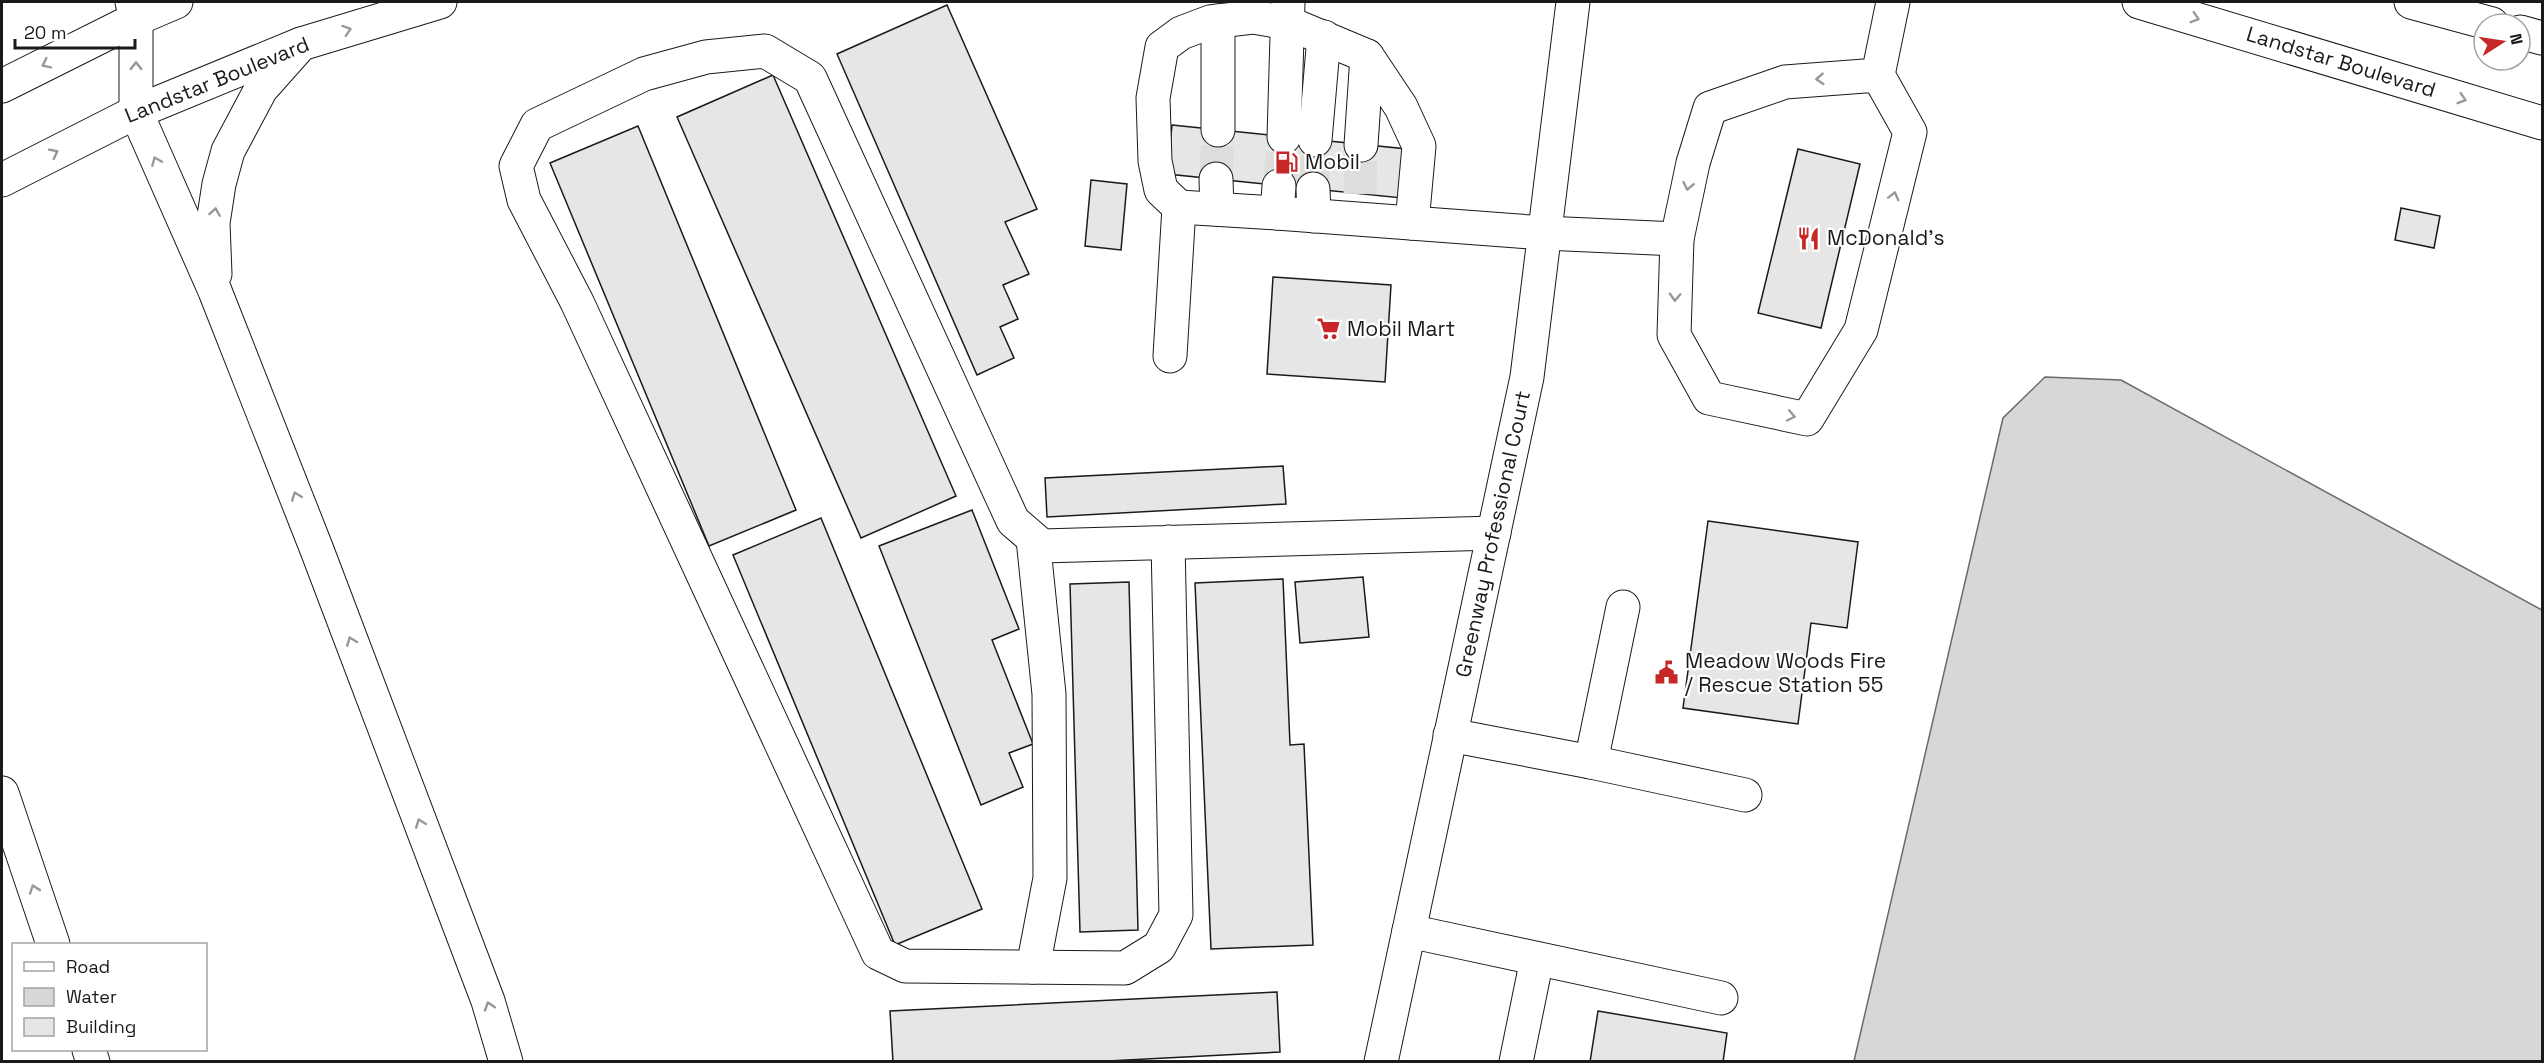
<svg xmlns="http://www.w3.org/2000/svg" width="2544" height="1063" font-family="'Space Grotesk',sans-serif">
<rect width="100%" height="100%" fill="#fff"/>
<polygon fill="#d7d7d7" stroke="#6a6a6a" stroke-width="1.5" points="2045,377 2121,380 2542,610 2542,1061 1854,1061 2003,418"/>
<g fill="#e6e6e6" stroke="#1a1a1a" stroke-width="1.5">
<polygon points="947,5 1037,209 1005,222 1029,274 1003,285 1018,319 1000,327 1014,358 977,375 837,54"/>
<polygon points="773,75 956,496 861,538 677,117"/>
<polygon points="1172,125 1407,149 1402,198 1167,174"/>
<polygon points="638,126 796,510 709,546 550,163"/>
<polygon points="1798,149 1860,164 1821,328 1758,313"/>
<polygon points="1091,180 1127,184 1121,250 1085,246"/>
<polygon points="2401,208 2440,216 2434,248 2395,240"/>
<polygon points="1273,277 1391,285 1385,382 1267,374"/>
<polygon points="1283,466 1286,504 1047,517 1045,478"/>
<polygon points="972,510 1019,629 992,640 1033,744 1009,753 1023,787 981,805 879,546"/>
<polygon points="821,518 982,909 895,945 733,555"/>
<polygon points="1708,521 1858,542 1847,628 1811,623 1798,724 1683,708"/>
<polygon points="1363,577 1369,637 1300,643 1295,582"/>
<polygon points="1283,579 1290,745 1304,744 1313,945 1211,949 1195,583"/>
<polygon points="1129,582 1138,930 1080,932 1070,584"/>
<polygon points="1277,992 1280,1052 1088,1062 893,1062 890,1011"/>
<polygon points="1598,1011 1727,1033 1723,1062 1590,1062"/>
</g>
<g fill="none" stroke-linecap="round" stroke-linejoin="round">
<g stroke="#ddd" stroke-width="33" stroke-dasharray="33 16" stroke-linecap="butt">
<polyline points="1216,179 1218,130"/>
<polyline points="1279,186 1284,137"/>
<polyline points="1313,189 1315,140"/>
<polyline points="1360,194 1361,145"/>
</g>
<defs>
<g id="minor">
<polyline points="2139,2 2542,123"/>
<polyline points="2411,2 2492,24"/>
<polyline points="136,19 176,2"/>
<polyline points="1218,21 1218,130"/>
<polyline points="2520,32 2542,38"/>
<polyline points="1878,75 1785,82 1710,108 1693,163 1677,239 1674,335 1709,398 1807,419 1861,330 1910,132 1878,75 1893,2"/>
<polyline points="136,112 301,44 440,2"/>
<polyline points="1284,137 1288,3"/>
<polyline points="1315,140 1324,37"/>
<polyline points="1361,145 1367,56"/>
<polyline points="1216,179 1217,209"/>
<polyline points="1279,186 1277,213 1544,233 1677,239"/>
<polyline points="1313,189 1314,216"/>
<polyline points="1179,207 1277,213"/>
<polyline points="1170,356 1179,207 1161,190 1155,161 1153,98 1162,47 1181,33 1210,22 1253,17 1288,23 1367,56 1401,107 1419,146 1412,223"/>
<polyline points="1168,542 1176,915 1159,947 1125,968 905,966 878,953 577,302 524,200 516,166 537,125 644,74 706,57 765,51 810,78 1013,521 1042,546 1494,533"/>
<polyline points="1450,735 1591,762 1623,607"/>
<polyline points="1591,762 1745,795"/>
<polyline points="1409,931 1721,998"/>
<polyline points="1033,967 1050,878 1049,694 1033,539"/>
<polyline points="1381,1062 1527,377 1573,2"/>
<polyline points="1516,1062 1537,959"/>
</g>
<g id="major">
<polyline points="2,86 136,19"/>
<polyline points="2,180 136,112"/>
</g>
<g id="highway">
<polyline points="132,2 136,19 136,112 215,291 317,550 488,1001 506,1062"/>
<polyline points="215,274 213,223 219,184 228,151 261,89 301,44"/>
<polyline points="2,793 53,944"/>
<polyline points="89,1050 93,1062"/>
</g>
</defs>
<use href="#minor" stroke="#1a1a1a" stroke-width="35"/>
<use href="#major" stroke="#1a1a1a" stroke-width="35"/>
<use href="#highway" stroke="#1a1a1a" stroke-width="35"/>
<use href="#minor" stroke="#fff" stroke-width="33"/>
<use href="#major" stroke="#fff" stroke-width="33"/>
<use href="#highway" stroke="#fff" stroke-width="33"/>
</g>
<defs><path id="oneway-chevron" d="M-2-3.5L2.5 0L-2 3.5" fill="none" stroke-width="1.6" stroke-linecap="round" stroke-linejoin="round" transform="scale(1.5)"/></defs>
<g stroke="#989898">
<use href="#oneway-chevron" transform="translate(2195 18) rotate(17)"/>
<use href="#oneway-chevron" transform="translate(347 30) rotate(-18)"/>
<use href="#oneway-chevron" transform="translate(46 64) rotate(154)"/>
<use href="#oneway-chevron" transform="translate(136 66) rotate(-90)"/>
<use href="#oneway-chevron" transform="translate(1820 79) rotate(176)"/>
<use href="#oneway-chevron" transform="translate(2462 99) rotate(17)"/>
<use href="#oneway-chevron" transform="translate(54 153) rotate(-27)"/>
<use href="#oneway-chevron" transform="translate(156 161) rotate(-113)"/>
<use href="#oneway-chevron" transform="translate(1688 186) rotate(102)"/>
<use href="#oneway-chevron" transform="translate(1894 196) rotate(-76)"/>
<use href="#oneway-chevron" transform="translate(215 212) rotate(-81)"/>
<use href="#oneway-chevron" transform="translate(1675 297) rotate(92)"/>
<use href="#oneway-chevron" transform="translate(1791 416) rotate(12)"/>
<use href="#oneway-chevron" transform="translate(296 496) rotate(-111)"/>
<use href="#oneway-chevron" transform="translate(351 641) rotate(-111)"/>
<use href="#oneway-chevron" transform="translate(420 823) rotate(-111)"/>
<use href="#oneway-chevron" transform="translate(34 889) rotate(-109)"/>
<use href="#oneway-chevron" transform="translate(489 1006) rotate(-108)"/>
</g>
<defs>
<symbol id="fuel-bare" viewBox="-9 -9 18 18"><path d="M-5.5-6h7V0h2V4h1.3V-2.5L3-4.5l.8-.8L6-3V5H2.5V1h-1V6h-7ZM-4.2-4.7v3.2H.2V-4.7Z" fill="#c62828" stroke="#fff" stroke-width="2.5" paint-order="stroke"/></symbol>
<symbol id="restaurant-bare" viewBox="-9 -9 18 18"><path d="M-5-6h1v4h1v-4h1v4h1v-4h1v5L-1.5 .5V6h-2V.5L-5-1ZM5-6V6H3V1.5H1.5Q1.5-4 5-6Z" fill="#c62828" stroke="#fff" stroke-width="2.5" paint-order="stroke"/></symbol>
<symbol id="supermarket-bare" viewBox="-9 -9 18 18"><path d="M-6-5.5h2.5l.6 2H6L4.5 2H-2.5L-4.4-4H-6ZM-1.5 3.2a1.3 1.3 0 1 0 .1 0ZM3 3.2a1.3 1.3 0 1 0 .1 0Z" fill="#c62828" stroke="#fff" stroke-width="2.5" paint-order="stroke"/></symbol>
<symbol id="civic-bare" viewBox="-9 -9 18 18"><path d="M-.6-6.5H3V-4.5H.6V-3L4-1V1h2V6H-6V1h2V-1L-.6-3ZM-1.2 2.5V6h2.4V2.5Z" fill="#c62828" stroke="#fff" stroke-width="2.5" paint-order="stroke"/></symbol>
</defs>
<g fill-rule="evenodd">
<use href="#fuel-bare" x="1270" y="146" width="33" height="33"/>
<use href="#restaurant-bare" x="1792" y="222" width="33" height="33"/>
<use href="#supermarket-bare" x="1312" y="312" width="33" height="33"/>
<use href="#civic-bare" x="1650" y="656" width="33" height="33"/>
</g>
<g text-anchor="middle" stroke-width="4.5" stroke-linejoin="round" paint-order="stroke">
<g font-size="21" fill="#1a1a1a" stroke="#fff">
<text transform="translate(2341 62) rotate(17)" y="7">Landstar Boulevard</text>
<text transform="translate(217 80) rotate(-22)" y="7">Landstar Boulevard</text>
<text transform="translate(1493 534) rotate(-78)" y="7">Greenway Professional Court</text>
</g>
<g font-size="21" fill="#1a1a1a" stroke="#fff" text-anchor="start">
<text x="1305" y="169">Mobil</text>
<text x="1827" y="245">McDonald's</text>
<text x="1347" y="336">Mobil Mart</text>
<text x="1685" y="668">Meadow Woods Fire<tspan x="1685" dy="24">/ Rescue Station 55</tspan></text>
</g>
</g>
<rect width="2544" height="1063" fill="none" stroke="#1a1a1a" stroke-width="6"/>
<rect x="12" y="943" width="195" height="108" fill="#ffffff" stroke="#a3a3a3" stroke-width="1.5"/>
<rect x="24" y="962" width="30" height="9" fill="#ffffff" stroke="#a3a3a3" stroke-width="1.5"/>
<text x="66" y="973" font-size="18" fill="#1a1a1a">Road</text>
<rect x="24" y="988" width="30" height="18" fill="#d7d7d7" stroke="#a3a3a3" stroke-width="1.5"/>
<text x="66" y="1003" font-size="18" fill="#1a1a1a">Water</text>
<rect x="24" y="1018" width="30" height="18" fill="#e6e6e6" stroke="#a3a3a3" stroke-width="1.5"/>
<text x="66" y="1033" font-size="18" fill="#1a1a1a">Building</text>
<g transform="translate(2502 42) rotate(78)"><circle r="28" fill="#ffffff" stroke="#a3a3a3" stroke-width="1.5"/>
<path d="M0-4.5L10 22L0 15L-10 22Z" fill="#c62828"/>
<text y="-9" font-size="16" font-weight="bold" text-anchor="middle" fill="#1a1a1a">N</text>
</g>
<path d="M15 39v9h120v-9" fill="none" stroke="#1a1a1a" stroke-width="3"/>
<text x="24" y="39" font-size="18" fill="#1a1a1a" stroke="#ffffff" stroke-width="4.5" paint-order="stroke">20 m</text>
</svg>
